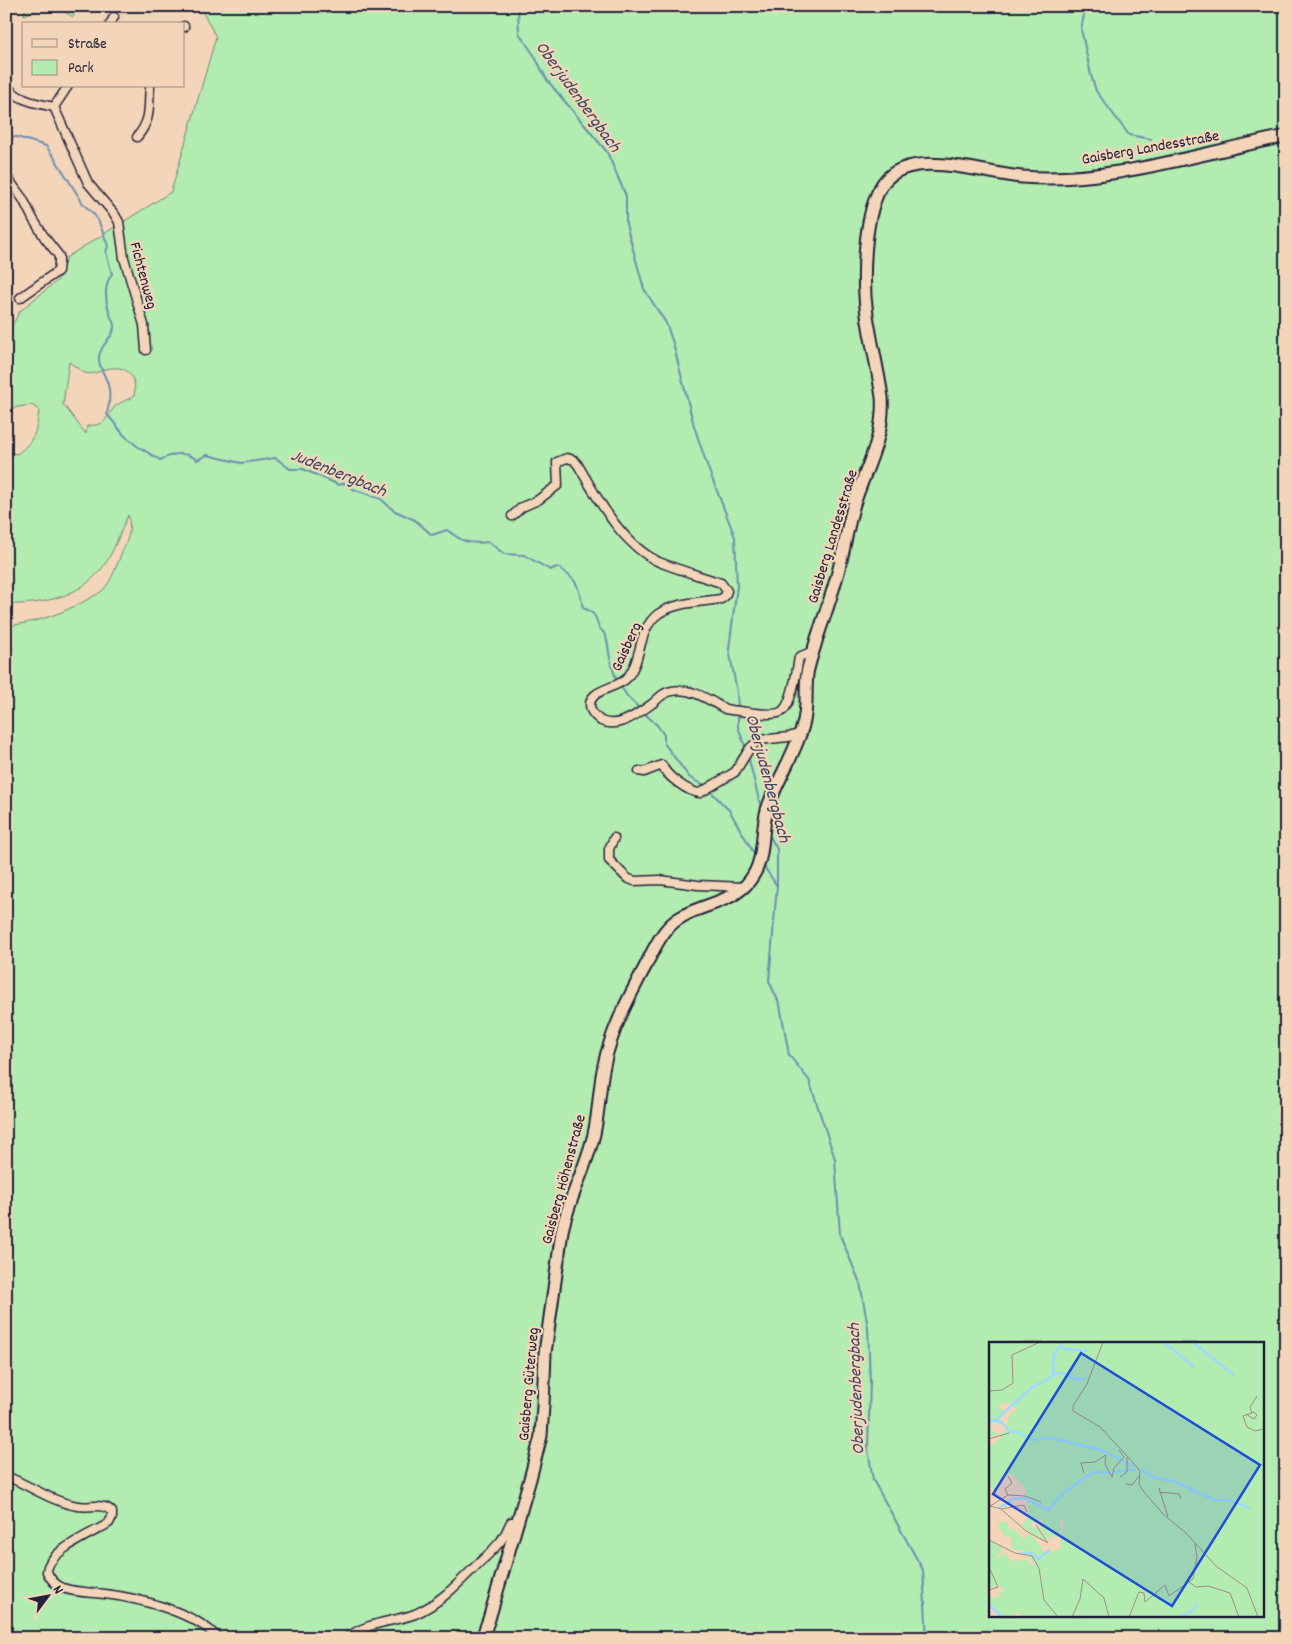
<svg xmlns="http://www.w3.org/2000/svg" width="1292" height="1644" font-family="Dekko,sans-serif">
<rect width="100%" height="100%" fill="#f3d5b9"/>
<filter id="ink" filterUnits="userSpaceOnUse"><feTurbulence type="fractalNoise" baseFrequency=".02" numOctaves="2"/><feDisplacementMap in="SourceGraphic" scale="10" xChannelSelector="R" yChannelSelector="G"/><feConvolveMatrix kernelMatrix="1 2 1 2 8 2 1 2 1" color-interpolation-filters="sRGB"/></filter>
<g filter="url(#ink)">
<g fill="#b2ecb0" stroke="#6a8776" fill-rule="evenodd">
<polygon points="26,6 48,6 24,15"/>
<polygon points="55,6 78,6 73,17"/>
<path d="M190 6H1286V1638H6V626C34 623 58 615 83 602 90 598 97 595 103 590 112 581 117 564 122 552 128 540 132 529 128 515 120 532 114 552 103 567 81 597 41 605 6 604V452L17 454C34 442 37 431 39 409L31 405 6 409V333H8L20 311 58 280 67 257 171 192 216 37 201 9ZM69 362C74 365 80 371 85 373 95 376 103 368 112 368 130 366 137 380 134 396 128 400 117 403 113 409 102 422 108 424 87 426L86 434 63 404ZM991 1343H1263V1615H991Z"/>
</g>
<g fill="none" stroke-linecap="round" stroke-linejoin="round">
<g stroke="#6c90b0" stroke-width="2">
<polyline points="518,6 519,33 534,55 547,80 607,152 626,196 626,224 644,289 666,323 673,343 694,426 708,468 735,537 737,586 729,649 737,692 738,708"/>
<polyline points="1086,6 1081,29 1091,75 1096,91 1129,135 1151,139"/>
<path d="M6 137H17L46 146 54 157 84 205 93 213 99 222 108 246 106 252 112 274C104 284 105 300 109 311 110 316 114 322 114 326 115 337 100 344 99 357 98 365 103 372 106 379 111 390 110 402 107 414L124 435 137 446 160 460C173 454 185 450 197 460L207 455 241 463 276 458 290 469H303L339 485 344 483 353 489 381 499 393 510 415 520 432 535 447 530C464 543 468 544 489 542L504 554 524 555 550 570 557 567C578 580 578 584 583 608 594 612 596 616 599 628 610 636 607 649 611 662 612 668 615 675 617 681"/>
<polyline points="620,685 627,696 641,710"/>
<polyline points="644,713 657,725 664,735 664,743 689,777 706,787"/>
<polyline points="738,713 738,727 746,749"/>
<polyline points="748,756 762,812"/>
<path d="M710 791C717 797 722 804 729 810L755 855"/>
<polyline points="768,833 777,849 777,886 769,981 780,1005 789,1055 809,1080 835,1159 840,1235 860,1283 868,1327 870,1381 868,1449 873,1480 923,1570 927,1638"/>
<polyline points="763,865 777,886"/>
</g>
<defs>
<g id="minor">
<polyline points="110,24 114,17"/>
<polyline points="184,27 184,26"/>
<path d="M6 85C18 101 36 103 54 107L68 86"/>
<polyline points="54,107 88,183 115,215 119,222 124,258 144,325 146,350"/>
<path d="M137 137C152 119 148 108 150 86"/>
<polyline points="6,176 23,199 33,219 45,238 59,256 59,262 58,271 20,298"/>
<path d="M512 516 522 507 538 500 558 485 557 462 567 458 574 460 578 465C598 499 621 544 659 562 679 570 701 576 721 583L727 591 725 596 721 599C701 602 675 602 658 614 637 630 643 659 627 678 618 689 584 689 591 710 593 715 597 718 601 721 619 729 639 713 653 703 659 698 663 692 672 691 691 687 709 700 725 709L731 710C742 711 772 717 781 712 792 706 797 669 799 657L813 651"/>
<path d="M639 771 644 772 662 765C666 776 688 792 700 793L735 772 750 748 759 740 789 737 801 733"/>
<polyline points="614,838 609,849 609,860 627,878 634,881 660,880 698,885 744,887"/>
<path d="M6 1476C31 1486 52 1502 78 1506 90 1508 104 1502 112 1512V1517L109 1523C94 1533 47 1551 47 1572 50 1579 56 1585 63 1588 76 1593 92 1592 105 1594 138 1598 195 1612 218 1638"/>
<path d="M347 1638C366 1622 394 1622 415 1614 441 1603 459 1582 478 1564 486 1557 493 1550 500 1542 505 1536 507 1529 511 1522H517"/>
</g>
<path id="secondary" d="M482 1638 489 1619 530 1479 541 1436 543 1406 545 1353 562 1231C569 1198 586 1168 594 1134 599 1112 599 1088 604 1065 611 1031 629 997 645 967 651 954 657 941 666 930 689 901 735 909 754 874 765 855 761 831 767 810 776 781 795 755 803 725 808 708 805 691 807 674 809 662 814 650 817 638 824 618 831 597 837 576 844 552 847 527 854 504 866 467 885 436 882 397 878 369 871 342 867 315 862 281 863 211 884 182 911 147 985 174 1022 177 1109 184 1200 153 1286 136"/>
</defs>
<use href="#minor" stroke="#22223b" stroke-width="11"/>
<use href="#secondary" stroke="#22223b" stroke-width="15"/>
<use href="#minor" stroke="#f3d5b9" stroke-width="8"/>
<use href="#secondary" stroke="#f3d5b9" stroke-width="11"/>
</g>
</g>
<g text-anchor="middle" stroke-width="4.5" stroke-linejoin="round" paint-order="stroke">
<g font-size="16" fill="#22223b" stroke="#f3d5b9">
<text transform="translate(1150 146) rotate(-10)" y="6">Gaisberg Landesstraße</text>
<text transform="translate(145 275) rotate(75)" y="6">Fichtenweg</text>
<text transform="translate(831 536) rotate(-73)" y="6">Gaisberg Landesstraße</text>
<text transform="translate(625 646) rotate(-65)" y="6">Gaisberg</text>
<text transform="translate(562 1179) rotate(-75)" y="6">Gaisberg Höhenstraße</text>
<text transform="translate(527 1384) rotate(-85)" y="6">Gaisberg Güterweg</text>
</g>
<g font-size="18" font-style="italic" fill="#3b4762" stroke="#f3d5b9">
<text transform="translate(579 96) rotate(54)" y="6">Oberjudenbergbach</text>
<text transform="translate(339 472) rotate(22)" y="6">Judenbergbach</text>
<text transform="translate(769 778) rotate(75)" y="6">Oberjudenbergbach</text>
<text transform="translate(855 1389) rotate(-92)" y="6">Oberjudenbergbach</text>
</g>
</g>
<g transform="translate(989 1342)">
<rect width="275" height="275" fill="#f3d5b9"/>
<path d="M0 0H275V275H35L27 270 25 275H13L0 260V255H10V250L16 249 9 243 0 247V198L10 203 13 208 7 216 18 211 21 219 38 218 44 224 47 220 41 219V215L35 213 36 209 22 207V195L15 193 8 182 17 179 20 188 24 186 35 197 41 191 56 211 71 207 75 182 69 174 73 188 67 196 64 194 60 198 51 186 54 181 52 176 48 180 41 179 44 186H49L59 201 32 184 40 174 36 146 22 131 8 140 10 145 7 150 0 143V105L13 95 8 93 0 96V86L3 84 1 88 10 92 18 89 14 84H18L19 75 28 67 19 61 12 62 9 65 16 70 11 77 16 83 4 80 0 82Z" fill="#b2ecb0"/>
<path fill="none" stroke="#9ddafe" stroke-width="2.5" d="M175 0 205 25M203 0 245 33M72 6 98 9M64 33 73 31 88 38 97 36M6 78 14 81 21 90H29L43 98 62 96 112 108 144 124M0 79H6L42 46 64 34 65 12 74 0M152 127 163 135 187 140 225 158H238L261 166M124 130 147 128M10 165 17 163 23 157 35 156 60 168 72 153 104 130 121 131M33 211H42L49 217 61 208M0 263 13 275M190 275 202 270 208 262"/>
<path fill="none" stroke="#9f8d87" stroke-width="1" d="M114 0 98 42 84 64V69L111 85 138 114 151 129 150 142 155 150 175 173 197 191 227 224 258 246 269 275M0 49 13 48 24 41 23 13 51 0M263 71 261 65 268 54M257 72 265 77 268 73 265 70 257 73 254 74 258 85 266 89 275 87M0 97 20 91M95 131 92 121 106 120 117 113 116 122 123 135 125 126 135 115 130 108M131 135 138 130V115M137 142 143 143 150 134M170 146 179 175M170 150 190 152 192 157M19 153 36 154 52 160M1 164 12 167 37 189 59 201 47 183M1 164 19 153 16 147 23 141 19 134M12 167 35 163 38 170M0 198 26 211 43 214 50 226 55 258 69 275M0 225 9 245 0 248M200 240 207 245 219 244 241 251 250 275M83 275 91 257 94 237 115 256 120 275M140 275 150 250 155 251 156 260 176 243 180 254 204 237 208 215 206 202"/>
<path fill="#1d4ed8" fill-opacity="0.15" stroke="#1d4ed8" stroke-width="2.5" d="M92 11 271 123 183 264 4 152Z"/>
<rect width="275" height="275" fill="none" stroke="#22223b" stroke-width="2.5"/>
</g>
<rect width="1292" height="1644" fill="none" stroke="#f3d5b9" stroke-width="25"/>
<rect x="12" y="12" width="1267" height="1619" fill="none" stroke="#22223b" stroke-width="2" filter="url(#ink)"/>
<rect x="22" y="22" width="162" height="65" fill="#f3d5b9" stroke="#9f8d87"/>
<rect x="32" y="39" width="25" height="8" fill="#f3d5b9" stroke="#9f8d87"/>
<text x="68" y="48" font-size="15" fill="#22223b">Straße</text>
<rect x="32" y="60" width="25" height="15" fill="#b2ecb0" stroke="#9f8d87"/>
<text x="68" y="72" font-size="15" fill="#22223b">Park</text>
<g transform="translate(48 1596) rotate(58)" stroke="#f3d5b9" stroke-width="4" paint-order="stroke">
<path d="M0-4L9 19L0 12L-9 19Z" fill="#22223b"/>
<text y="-8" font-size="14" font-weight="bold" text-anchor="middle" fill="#22223b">N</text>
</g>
</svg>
